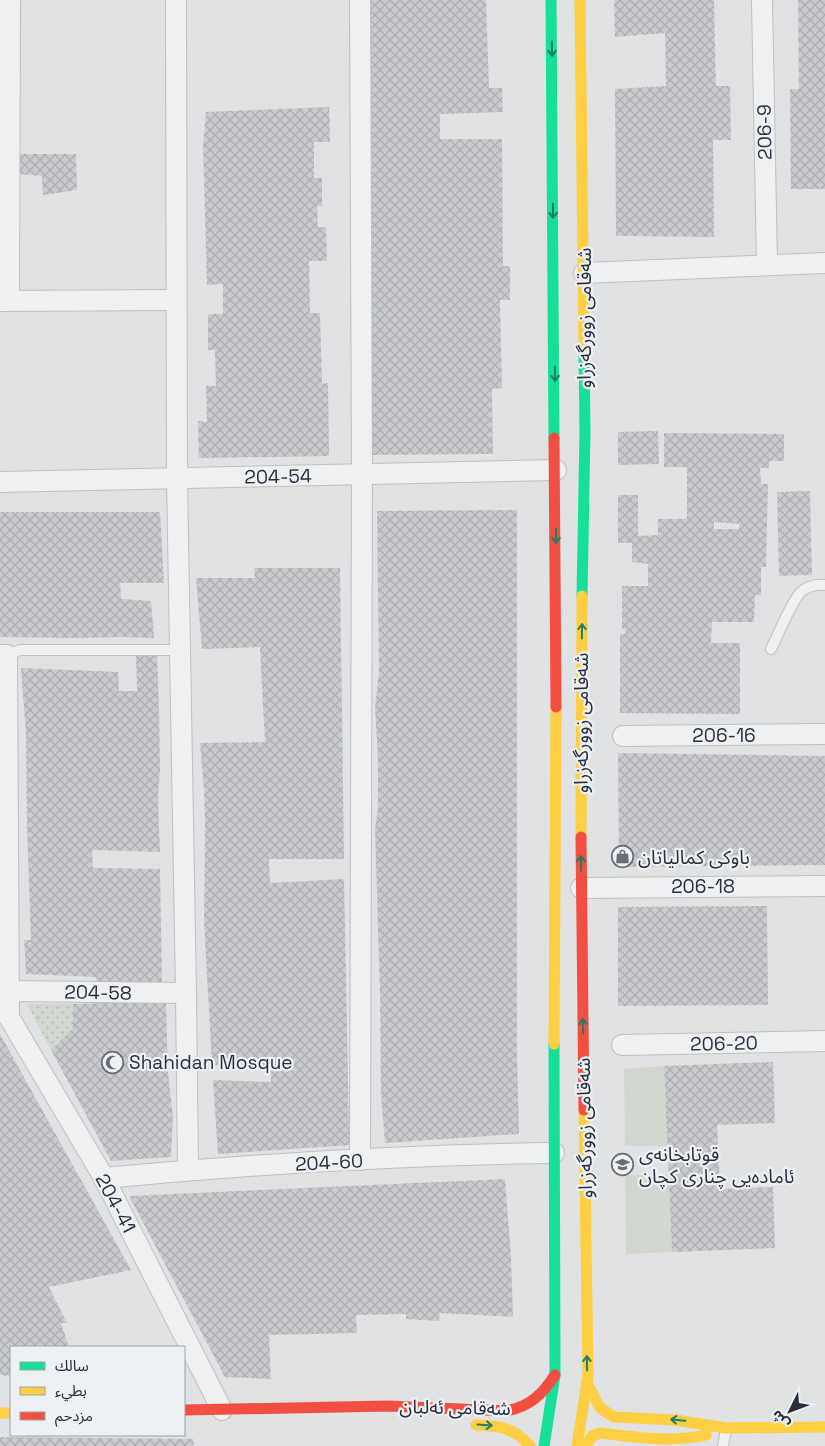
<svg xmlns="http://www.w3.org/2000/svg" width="825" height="1446" font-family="'Space Grotesk','Noto Sans Arabic',sans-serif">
<defs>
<pattern id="grass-dots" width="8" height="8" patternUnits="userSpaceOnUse" patternTransform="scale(1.25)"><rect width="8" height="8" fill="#d0d8d0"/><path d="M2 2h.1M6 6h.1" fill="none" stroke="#b3bab4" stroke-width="1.8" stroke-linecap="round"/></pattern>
<pattern id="building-cross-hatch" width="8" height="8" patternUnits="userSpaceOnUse" patternTransform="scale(1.25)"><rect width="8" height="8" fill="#c8cacd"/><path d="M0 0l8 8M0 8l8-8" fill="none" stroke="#acaeb1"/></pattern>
</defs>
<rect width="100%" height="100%" fill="#e0e2e4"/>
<polygon fill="url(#grass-dots)" points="27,1004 73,1004 73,1028 51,1050"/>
<g fill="#d0d8d0">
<polygon points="664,1066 668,1146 625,1146 624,1069"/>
<polygon points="625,1175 669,1175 672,1252 626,1254"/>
</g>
<g fill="url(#building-cross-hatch)" fill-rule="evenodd">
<polygon points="368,0 486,0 489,88 502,88 503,112 440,114 440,139 502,139 503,266 510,266 510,300 500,300 502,388 492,389 493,454 371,455"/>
<polygon points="614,0 714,0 716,86 730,86 731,140 713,140 714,237 616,236 615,89 666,86 665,33 615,37"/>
<polygon points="798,0 825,0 825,189 791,189 790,89 799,89"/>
<polygon points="329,107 330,142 314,142 314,178 322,178 322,206 317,206 318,227 326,227 327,261 309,261 310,313 320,313 322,384 328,383 329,456 199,458 198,421 207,422 206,386 216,386 215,350 208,350 208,314 223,314 223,284 207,285 203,146 206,112"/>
<polygon points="16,154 76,154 77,190 43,195 42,176 16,174"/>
<polygon points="658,431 659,464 618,465 618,432"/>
<path d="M664 433 784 434V461H769V468H760L761 484H768L766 567H761V595H755L754 622H712L711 643H740V714L620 713V634H625V628L622 629V586H648V564L632 562V543H618V495H638V536L658 535V519H687V467H664ZM714 522 739 524V529H714Z"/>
<polygon points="810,491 812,575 779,576 777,492"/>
<polygon points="517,510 517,1057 519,1134 385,1143 381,1093 380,995 375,829 378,807 378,760 375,708 379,672 377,511"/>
<polygon points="0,512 160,512 164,583 120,583 121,599 151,601 154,638 123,637 76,638 0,637"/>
<polygon points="254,568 340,568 344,859 269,859 270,883 344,879 349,1129 351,1145 218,1154 213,1080 271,1082 271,1067 212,1065 204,921 205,826 204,790 200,743 265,742 260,647 202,649 196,578 255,578"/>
<polygon points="157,655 159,706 160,769 158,799 160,852 92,850 93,868 160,869 162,985 97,985 96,977 26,974 24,940 31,940 27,828 26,734 21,668 118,672 119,691 137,691 136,656"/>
<polygon points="618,753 825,756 825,865 619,867"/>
<polygon points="767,906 768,1005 618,1006 618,907"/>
<polygon points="166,1001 168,1074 173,1116 171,1157 111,1161 51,1050 73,1028 73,1004"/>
<polygon points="0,1034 131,1270 49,1287 67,1323 61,1323 69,1347 11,1347 11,1376 0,1375"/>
<polygon points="773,1062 775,1123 717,1125 720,1189 773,1187 775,1248 672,1252 664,1066"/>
<polygon points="505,1179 511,1256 513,1317 440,1313 439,1321 406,1319 406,1314 356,1315 357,1333 269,1335 271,1379 225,1377 129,1196"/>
<polygon points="0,1437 193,1439 194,1446 0,1446"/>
</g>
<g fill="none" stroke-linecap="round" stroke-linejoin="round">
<defs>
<g id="lane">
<path d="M771 649C778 635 791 603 800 593 807 586 816 584 825 585"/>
<polyline points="7,655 20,650 180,650"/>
<polyline points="723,1446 726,1429"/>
</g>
<g id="street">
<polyline points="176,0 177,478 186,993 188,1170"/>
<polyline points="360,0 362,474 360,1160"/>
<polyline points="762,0 767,264"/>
<polyline points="584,273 825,263"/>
<polyline points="0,301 176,300"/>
<polyline points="9,301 10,0"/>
<polyline points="0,482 556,470"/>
<polyline points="0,655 7,655 9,1017"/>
<polyline points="623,736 825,734"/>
<polyline points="581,888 825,886"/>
<polyline points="9,991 186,993"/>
<polyline points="0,1002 104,1178 222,1410"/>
<polyline points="622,1045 825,1041"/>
<path d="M104 1178C253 1164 404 1155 554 1153"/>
</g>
</defs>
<use href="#lane" stroke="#bec0c2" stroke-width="12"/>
<use href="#street" stroke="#bec0c2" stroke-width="22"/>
<use href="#lane" stroke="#eff0f1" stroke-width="10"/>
<use href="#street" stroke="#eff0f1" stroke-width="20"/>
<g stroke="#16e098" stroke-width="11">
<polyline points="551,0 554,438"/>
<polyline points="582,596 585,432 584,348"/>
<polyline points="544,1446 555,1375 554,1044"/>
</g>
<g stroke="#ffcf43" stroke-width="11">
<polyline points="580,0 584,348"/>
<polyline points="581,837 582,596"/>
<polyline points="554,1044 556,707"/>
<polyline points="587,1383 600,1408 614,1417 675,1420 726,1428 825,1427"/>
<polyline points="0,1413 11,1413"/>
<path d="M476 1425C500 1426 513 1427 530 1446"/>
<polyline points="577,1446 588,1375 584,1110"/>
<path d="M585 1446 592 1436 600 1433C635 1437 671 1443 706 1435"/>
</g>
<g stroke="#f24e42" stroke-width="11">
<polyline points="554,438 556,707"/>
<polyline points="581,837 584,1110"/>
<path d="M184 1410 388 1406 507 1411C530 1406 542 1395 555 1375"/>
</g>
</g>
<defs><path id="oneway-shaft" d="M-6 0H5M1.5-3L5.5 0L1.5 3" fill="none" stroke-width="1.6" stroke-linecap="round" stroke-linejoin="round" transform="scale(1.25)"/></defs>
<g stroke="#207f65">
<use href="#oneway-shaft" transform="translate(552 49) rotate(89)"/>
<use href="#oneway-shaft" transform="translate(553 211) rotate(89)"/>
<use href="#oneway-shaft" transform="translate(555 374) rotate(89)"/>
<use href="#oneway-shaft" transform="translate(556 536) rotate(90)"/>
<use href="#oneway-shaft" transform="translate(582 631) rotate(-89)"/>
<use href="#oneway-shaft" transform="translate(581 863) rotate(-90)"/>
<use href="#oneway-shaft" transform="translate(583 1026) rotate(-91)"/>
<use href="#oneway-shaft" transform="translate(587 1363) rotate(-91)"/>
<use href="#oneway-shaft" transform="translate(678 1420) rotate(-175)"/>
<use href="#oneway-shaft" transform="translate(485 1425) rotate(4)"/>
</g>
<defs>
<symbol id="shop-ring" viewBox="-11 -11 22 22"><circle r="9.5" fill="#edf0f4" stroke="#686e77" stroke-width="1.5"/><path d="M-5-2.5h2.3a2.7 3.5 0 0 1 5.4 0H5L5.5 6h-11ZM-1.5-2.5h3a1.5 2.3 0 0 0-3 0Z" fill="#686e77"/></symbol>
<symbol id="mosque-ring" viewBox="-11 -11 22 22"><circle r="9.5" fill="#edf0f4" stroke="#686e77" stroke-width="1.5"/><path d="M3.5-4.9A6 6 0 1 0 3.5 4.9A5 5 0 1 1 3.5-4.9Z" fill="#686e77"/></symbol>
<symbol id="school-ring" viewBox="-11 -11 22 22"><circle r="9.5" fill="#edf0f4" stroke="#686e77" stroke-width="1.5"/><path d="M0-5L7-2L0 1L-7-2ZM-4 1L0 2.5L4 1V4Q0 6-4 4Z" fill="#686e77"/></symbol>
</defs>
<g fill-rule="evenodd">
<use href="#shop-ring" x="610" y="844" width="25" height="25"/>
<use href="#mosque-ring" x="100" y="1050" width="25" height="25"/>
<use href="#school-ring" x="610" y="1152" width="25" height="25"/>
</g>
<g text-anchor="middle" stroke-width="4.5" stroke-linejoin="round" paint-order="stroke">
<g font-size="19" fill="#282f3c" stroke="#edf0f4">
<text transform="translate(764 132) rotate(-91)" y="7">206-9</text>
<text transform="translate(584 318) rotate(-90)" y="7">شەقامی زوورگەزراو</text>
<text transform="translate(278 476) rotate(-1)" y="7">204-54</text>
<text transform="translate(581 723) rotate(-90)" y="7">شەقامی زوورگەزراو</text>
<text x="724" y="742">206-16</text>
<text x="703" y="893">206-18</text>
<text transform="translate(98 992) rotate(1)" y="7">204-58</text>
<text transform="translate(724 1043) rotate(-1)" y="7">206-20</text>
<text transform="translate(584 1128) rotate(-91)" y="7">شەقامی زوورگەزراو</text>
<text transform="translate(329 1162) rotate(-3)" y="7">204-60</text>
<text transform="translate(116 1203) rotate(62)" y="7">204-41</text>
<text transform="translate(455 1407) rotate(1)" y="7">شەقامی ئەلبان</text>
</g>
<g font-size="19" fill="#282f3c" stroke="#edf0f4" text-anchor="start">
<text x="638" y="864">باوکی کمالیاتان</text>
<text x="129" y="1069">Shahidan Mosque</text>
<text x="639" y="1161">قوتابخانەی<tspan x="639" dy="22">ئامادەیی چناری کچان</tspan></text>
</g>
</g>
<rect x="10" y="1346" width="175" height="90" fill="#edf0f4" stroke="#9ea3aa"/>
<rect x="20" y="1362" width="25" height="8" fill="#16e098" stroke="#9ea3aa"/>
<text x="55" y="1371" font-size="15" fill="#282f3c">سالك</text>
<rect x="20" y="1387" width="25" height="8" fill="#ffcf43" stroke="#9ea3aa"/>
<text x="55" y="1396" font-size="15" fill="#282f3c">بطيء</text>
<rect x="20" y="1412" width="25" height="8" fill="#f24e42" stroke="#9ea3aa"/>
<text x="55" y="1421" font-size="15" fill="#282f3c">مزدحم</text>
<g transform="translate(790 1411) rotate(228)" stroke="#edf0f4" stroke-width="4" paint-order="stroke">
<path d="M0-4L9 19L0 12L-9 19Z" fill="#282f3c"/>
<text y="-8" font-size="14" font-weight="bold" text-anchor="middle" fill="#282f3c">ش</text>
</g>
</svg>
